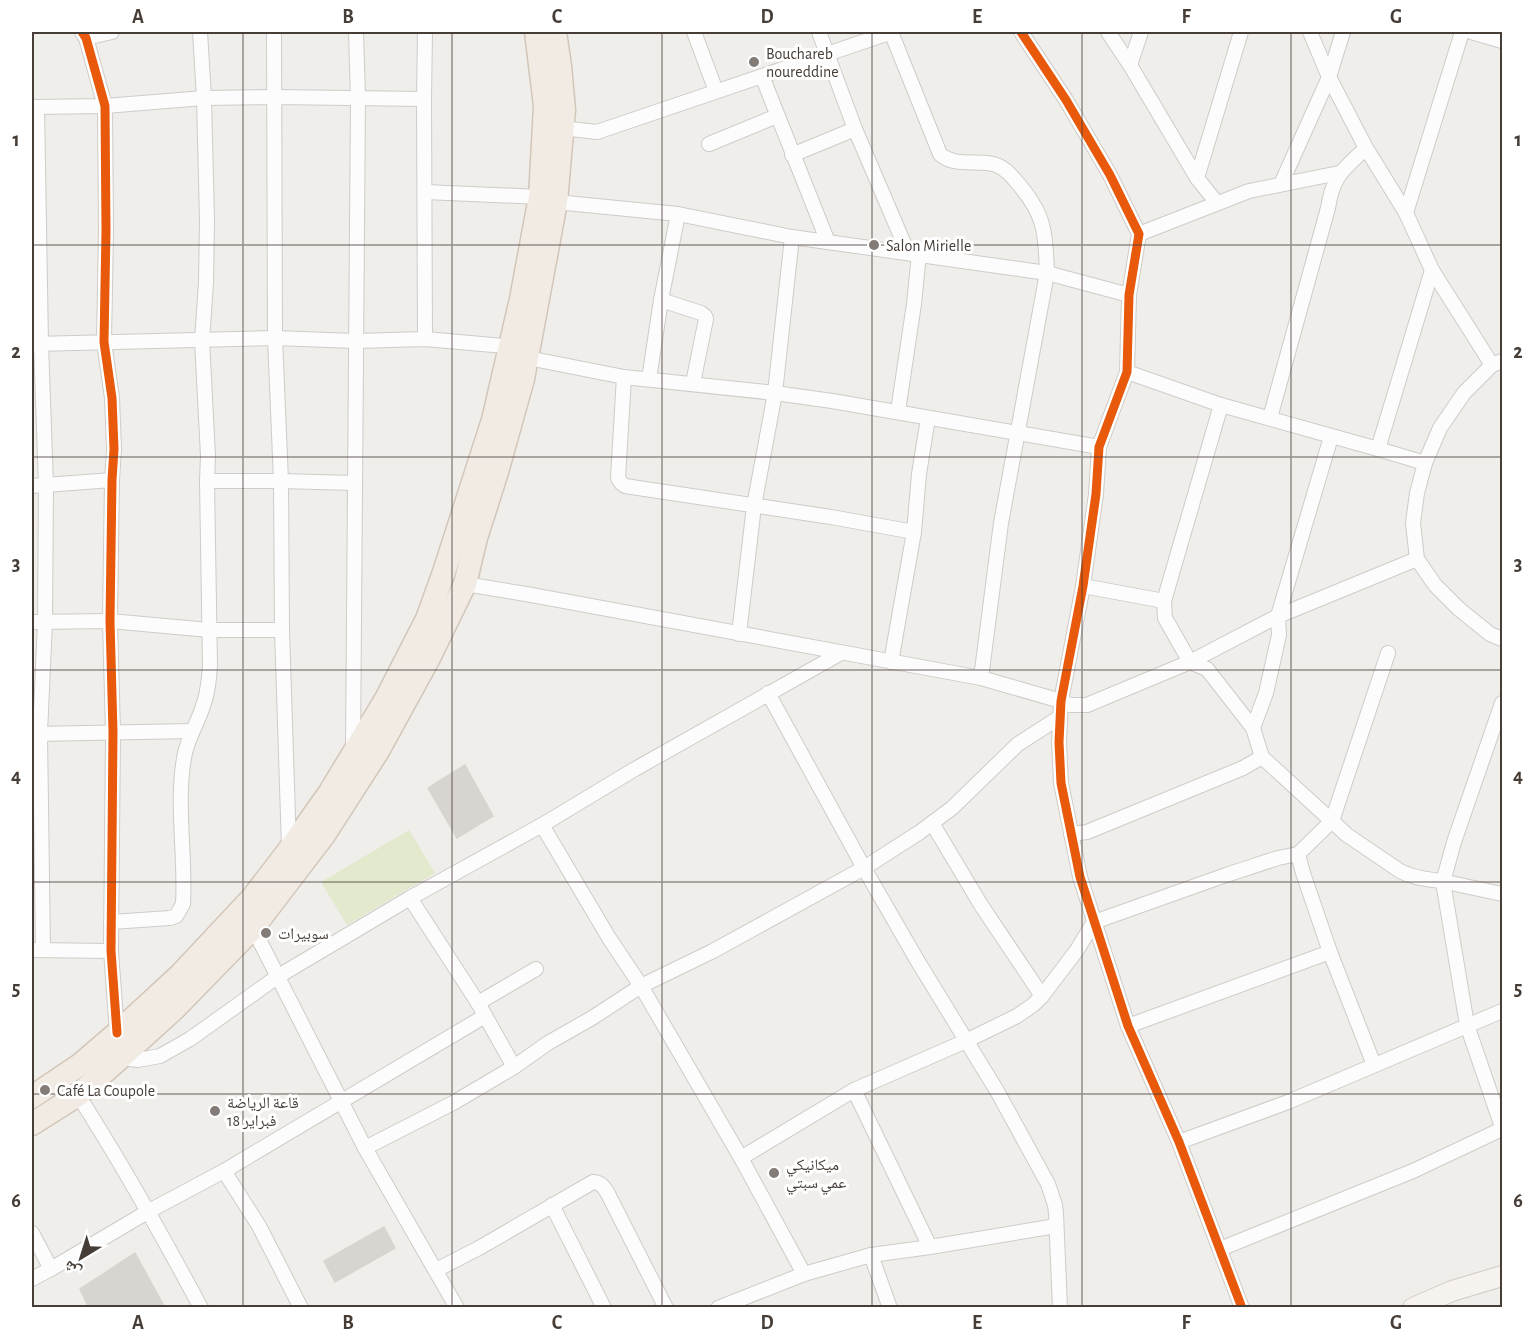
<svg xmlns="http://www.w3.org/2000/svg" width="1534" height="1339" font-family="'Alegreya Sans','Noto Naskh Arabic',sans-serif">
<rect width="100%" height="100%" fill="#f0eeeb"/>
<polygon fill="#e2e9cc" points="409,830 435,873 347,925 321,882"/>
<g fill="#d8d5d1" stroke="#d8d4d0" stroke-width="1.5">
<polygon points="465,765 493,816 457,838 428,788"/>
<polygon points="384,1227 395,1248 335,1282 324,1261"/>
<polygon points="135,1253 165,1308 89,1308 80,1289"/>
</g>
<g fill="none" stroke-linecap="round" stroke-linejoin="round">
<defs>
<g id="street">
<polyline points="82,32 86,38 105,106 106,231 104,342 112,398 114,449 112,480 110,621 113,732 111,951 117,1033"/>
<polyline points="274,32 275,338 281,481 282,630 289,848"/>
<polyline points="694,32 716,91"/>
<polyline points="819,32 855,129 908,253"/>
<path d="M891 32 940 154C953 166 972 161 988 163 1000 164 1008 171 1015 180 1045 214 1045 229 1047 273L1001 523 981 678"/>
<polyline points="1021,32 1066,100 1110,175 1139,234 1129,295 1127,372 1099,447 1096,494 1083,586 1061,701 1059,742 1061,783 1080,877 1128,1026 1179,1142 1242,1308"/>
<polyline points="1108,32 1130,65 1197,178"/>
<polyline points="1310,32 1329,77 1366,148 1406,213 1432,270 1492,365"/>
<polyline points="1471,32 1502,41"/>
<polyline points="86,38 112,32"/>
<polyline points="1130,65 1141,32"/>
<polyline points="762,76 828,242"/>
<polyline points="32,107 105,106 204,98 275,97 424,99"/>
<polyline points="37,107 41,344 46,485 45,622 40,733 43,950"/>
<polyline points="562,128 597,132 892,32"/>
<polyline points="709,144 777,116"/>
<polyline points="792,155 855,129"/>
<polyline points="1281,184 1329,77 1343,32"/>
<polyline points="425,192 540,197"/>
<polyline points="556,202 678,214 792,237 1047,273 1129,295"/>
<polyline points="1217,203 1197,178 1241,32"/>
<polyline points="1406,213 1462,32"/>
<polyline points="1139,234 1249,191 1339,173"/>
<polyline points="661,300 701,313 705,316 706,319 693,383"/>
<polyline points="425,339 424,99 425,32"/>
<polyline points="34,344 275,338 356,341 425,339 515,347"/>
<polyline points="528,358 624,377 775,393 832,401 1099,447"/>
<polyline points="1502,361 1492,365 1464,393 1440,428 1425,463 1417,493 1413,523 1417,559 1435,585 1459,609 1490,634 1502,639"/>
<polyline points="1127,372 1221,405 1378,449 1425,463"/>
<polyline points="624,377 618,478 621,483 625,486 831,517 914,532"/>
<polyline points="649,379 661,300 678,214"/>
<path d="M1221 405 1164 601 1165 618 1190 662 1207 669 1253 728 1262 757 1347 835 1400 871C1415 879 1430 879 1446 882 1465 886 1484 890 1502 894"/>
<polyline points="898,411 914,304 919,254"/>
<path d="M1270 418 1328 208C1333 175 1343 170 1366 148"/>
<polyline points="1378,449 1432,270"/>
<polyline points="207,481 281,481 354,483"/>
<polyline points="32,486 112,480"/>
<polyline points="465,584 526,594 981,678 1061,701 1070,705 1087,705 1190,662 1278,616 1417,559"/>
<polyline points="1083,586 1164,601"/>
<polyline points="32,622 110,621 209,630 282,630"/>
<polyline points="739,634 754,506 775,393 792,237"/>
<polyline points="891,662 914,532 919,474 928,418"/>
<polyline points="768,693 864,868 917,960 997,1091 1048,1184 1055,1205 1056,1213 1060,1308"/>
<polyline points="1502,703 1454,842 1443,882 1467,1025 1502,1127"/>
<polyline points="1253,728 1266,693 1279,635 1278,616 1331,437"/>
<polyline points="34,734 192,731"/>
<polyline points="353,749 358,98 356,32"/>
<polyline points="932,823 981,905 1042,996"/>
<polyline points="542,825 609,938 641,986 741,1158 804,1274"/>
<polyline points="1071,834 1087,832 1243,768 1262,757"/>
<polyline points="1298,854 1303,873 1330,952 1374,1065"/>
<polyline points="410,898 478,1003 514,1067"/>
<path d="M111 922 170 918 176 916 183 904C186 855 175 801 185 753 189 736 198 722 203 706 208 693 209 679 210 665L207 481 208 456 202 340 206 283 207 220 204 98 200 32"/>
<polyline points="251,924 365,1148 457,1308"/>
<polyline points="32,950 111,951"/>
<polyline points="478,1003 536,969"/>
<polyline points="1128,1026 1330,952"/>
<polyline points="120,1058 138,1060 160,1056 190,1039 277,977 410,898 542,825 635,769 841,653"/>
<polyline points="854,1090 930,1247"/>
<path d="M78 1095C122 1164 162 1235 201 1308"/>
<polyline points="1179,1142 1288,1102 1502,1011"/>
<polyline points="365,1148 453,1103 514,1067 548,1043 592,1018 641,986 713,951 864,868 920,832 952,808 1018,744 1060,717"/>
<polyline points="741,1158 854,1090 966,1041 1017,1016 1033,1005 1042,996 1077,950 1094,922 1226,875 1278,858 1298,854 1332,821 1388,653"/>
<polyline points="224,1171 259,1226 301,1308"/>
<polyline points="552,1205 604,1308"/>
<polyline points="32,1233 51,1269"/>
<polyline points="1220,1249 1413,1171 1502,1129"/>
<polyline points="871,1255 890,1308"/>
<path d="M436 1270 479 1248 593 1182C600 1182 603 1186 607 1192L666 1308"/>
<polyline points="32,1279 51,1269 149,1211 224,1171 485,1016"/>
<polyline points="718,1308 804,1274 871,1255 930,1247 1056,1226"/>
</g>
<polyline id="secondary" points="1413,1308 1452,1291 1502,1276"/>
<g id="primary">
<polyline points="32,1097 81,1064 117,1033 180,975 253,897 289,850 330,792 386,699 427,619 444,572 493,420 521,299 540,197 545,106 536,32"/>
<polyline points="32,1124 78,1095 120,1058 174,1009 253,928 324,835 378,751 429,658 465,584 476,538 497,472 523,379 556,202 564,110 560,66 555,32"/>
</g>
</defs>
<use href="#street" stroke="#cecbc8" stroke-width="16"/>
<use href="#secondary" stroke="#d0cbc3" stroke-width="22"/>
<use href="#primary" stroke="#d2c6b9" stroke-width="25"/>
<use href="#street" stroke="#fdfcfc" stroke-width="14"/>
<use href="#secondary" stroke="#f6f3ef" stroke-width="20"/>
<use href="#primary" stroke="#f1ebe4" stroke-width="22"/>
<defs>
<g id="cycleway">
<polyline points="82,32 86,38 105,106 106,231 104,342 112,398 114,449 112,480 110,621 113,732 111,951 117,1033"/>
<polyline points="1021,32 1066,100 1110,175 1139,234 1129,295 1127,372 1099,447 1096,494 1083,586 1061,701 1059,742 1061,783 1080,877 1128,1026 1179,1142 1242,1308"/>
</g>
</defs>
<use href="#cycleway" stroke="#fff" stroke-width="13"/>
<use href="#cycleway" stroke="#e8590c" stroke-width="9"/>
</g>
<path fill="none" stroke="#463d37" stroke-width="1.5" stroke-opacity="0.55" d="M243 32V1308M452 32V1308M662 32V1308M872 32V1308M1082 32V1308M1291 32V1308M32 245H1502M32 457H1502M32 670H1502M32 882H1502M32 1094H1502"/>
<g fill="#827b76" stroke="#fff" stroke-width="2">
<circle cx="754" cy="62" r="6"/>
<circle cx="874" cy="245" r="6"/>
<circle cx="266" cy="933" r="6"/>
<circle cx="45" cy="1090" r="6"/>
<circle cx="215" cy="1111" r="6"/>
<circle cx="774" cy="1173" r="6"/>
</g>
<g text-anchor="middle" stroke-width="6" stroke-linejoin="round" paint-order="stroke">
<g font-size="16" fill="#463d37" stroke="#fff" text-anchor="start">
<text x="766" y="59">Bouchareb<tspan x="766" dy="18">noureddine</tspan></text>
<text x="886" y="251">Salon Mirielle</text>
<text x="278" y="939">سوبيرات</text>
<text x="57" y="1096">Café La Coupole</text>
<text x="227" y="1108">قاعة الرياضة<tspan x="227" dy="18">18 فبراير</tspan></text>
<text x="786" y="1170">ميكانيكي<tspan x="786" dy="18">عمي سبتي</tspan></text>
</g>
</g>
<rect width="1534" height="1339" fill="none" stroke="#ffffff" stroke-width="66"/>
<g transform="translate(81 1258) rotate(218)" stroke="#ffffff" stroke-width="4.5" paint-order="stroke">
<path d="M0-4.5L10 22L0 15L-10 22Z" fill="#463d37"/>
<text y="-9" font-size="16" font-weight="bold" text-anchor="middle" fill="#463d37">ش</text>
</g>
<rect x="33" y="33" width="1468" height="1273" fill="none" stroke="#463d37" stroke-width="2"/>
<g font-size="20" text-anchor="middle" font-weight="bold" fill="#463d37">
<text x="138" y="23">A</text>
<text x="348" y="23">B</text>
<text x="557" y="23">C</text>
<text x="767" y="23">D</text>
<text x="977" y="23">E</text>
<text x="1186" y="23">F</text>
<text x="1396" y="23">G</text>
<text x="16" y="146">1</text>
<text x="1518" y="146">1</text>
<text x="16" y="358">2</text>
<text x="1518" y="358">2</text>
<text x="16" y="570">3</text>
<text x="1518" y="570">3</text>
<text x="16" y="782">4</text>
<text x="1518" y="782">4</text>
<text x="16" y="995">5</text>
<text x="1518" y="995">5</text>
<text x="16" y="1207">6</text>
<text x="1518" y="1207">6</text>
<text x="138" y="1329">A</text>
<text x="348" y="1329">B</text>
<text x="557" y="1329">C</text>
<text x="767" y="1329">D</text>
<text x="977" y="1329">E</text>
<text x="1186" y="1329">F</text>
<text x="1396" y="1329">G</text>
</g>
</svg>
